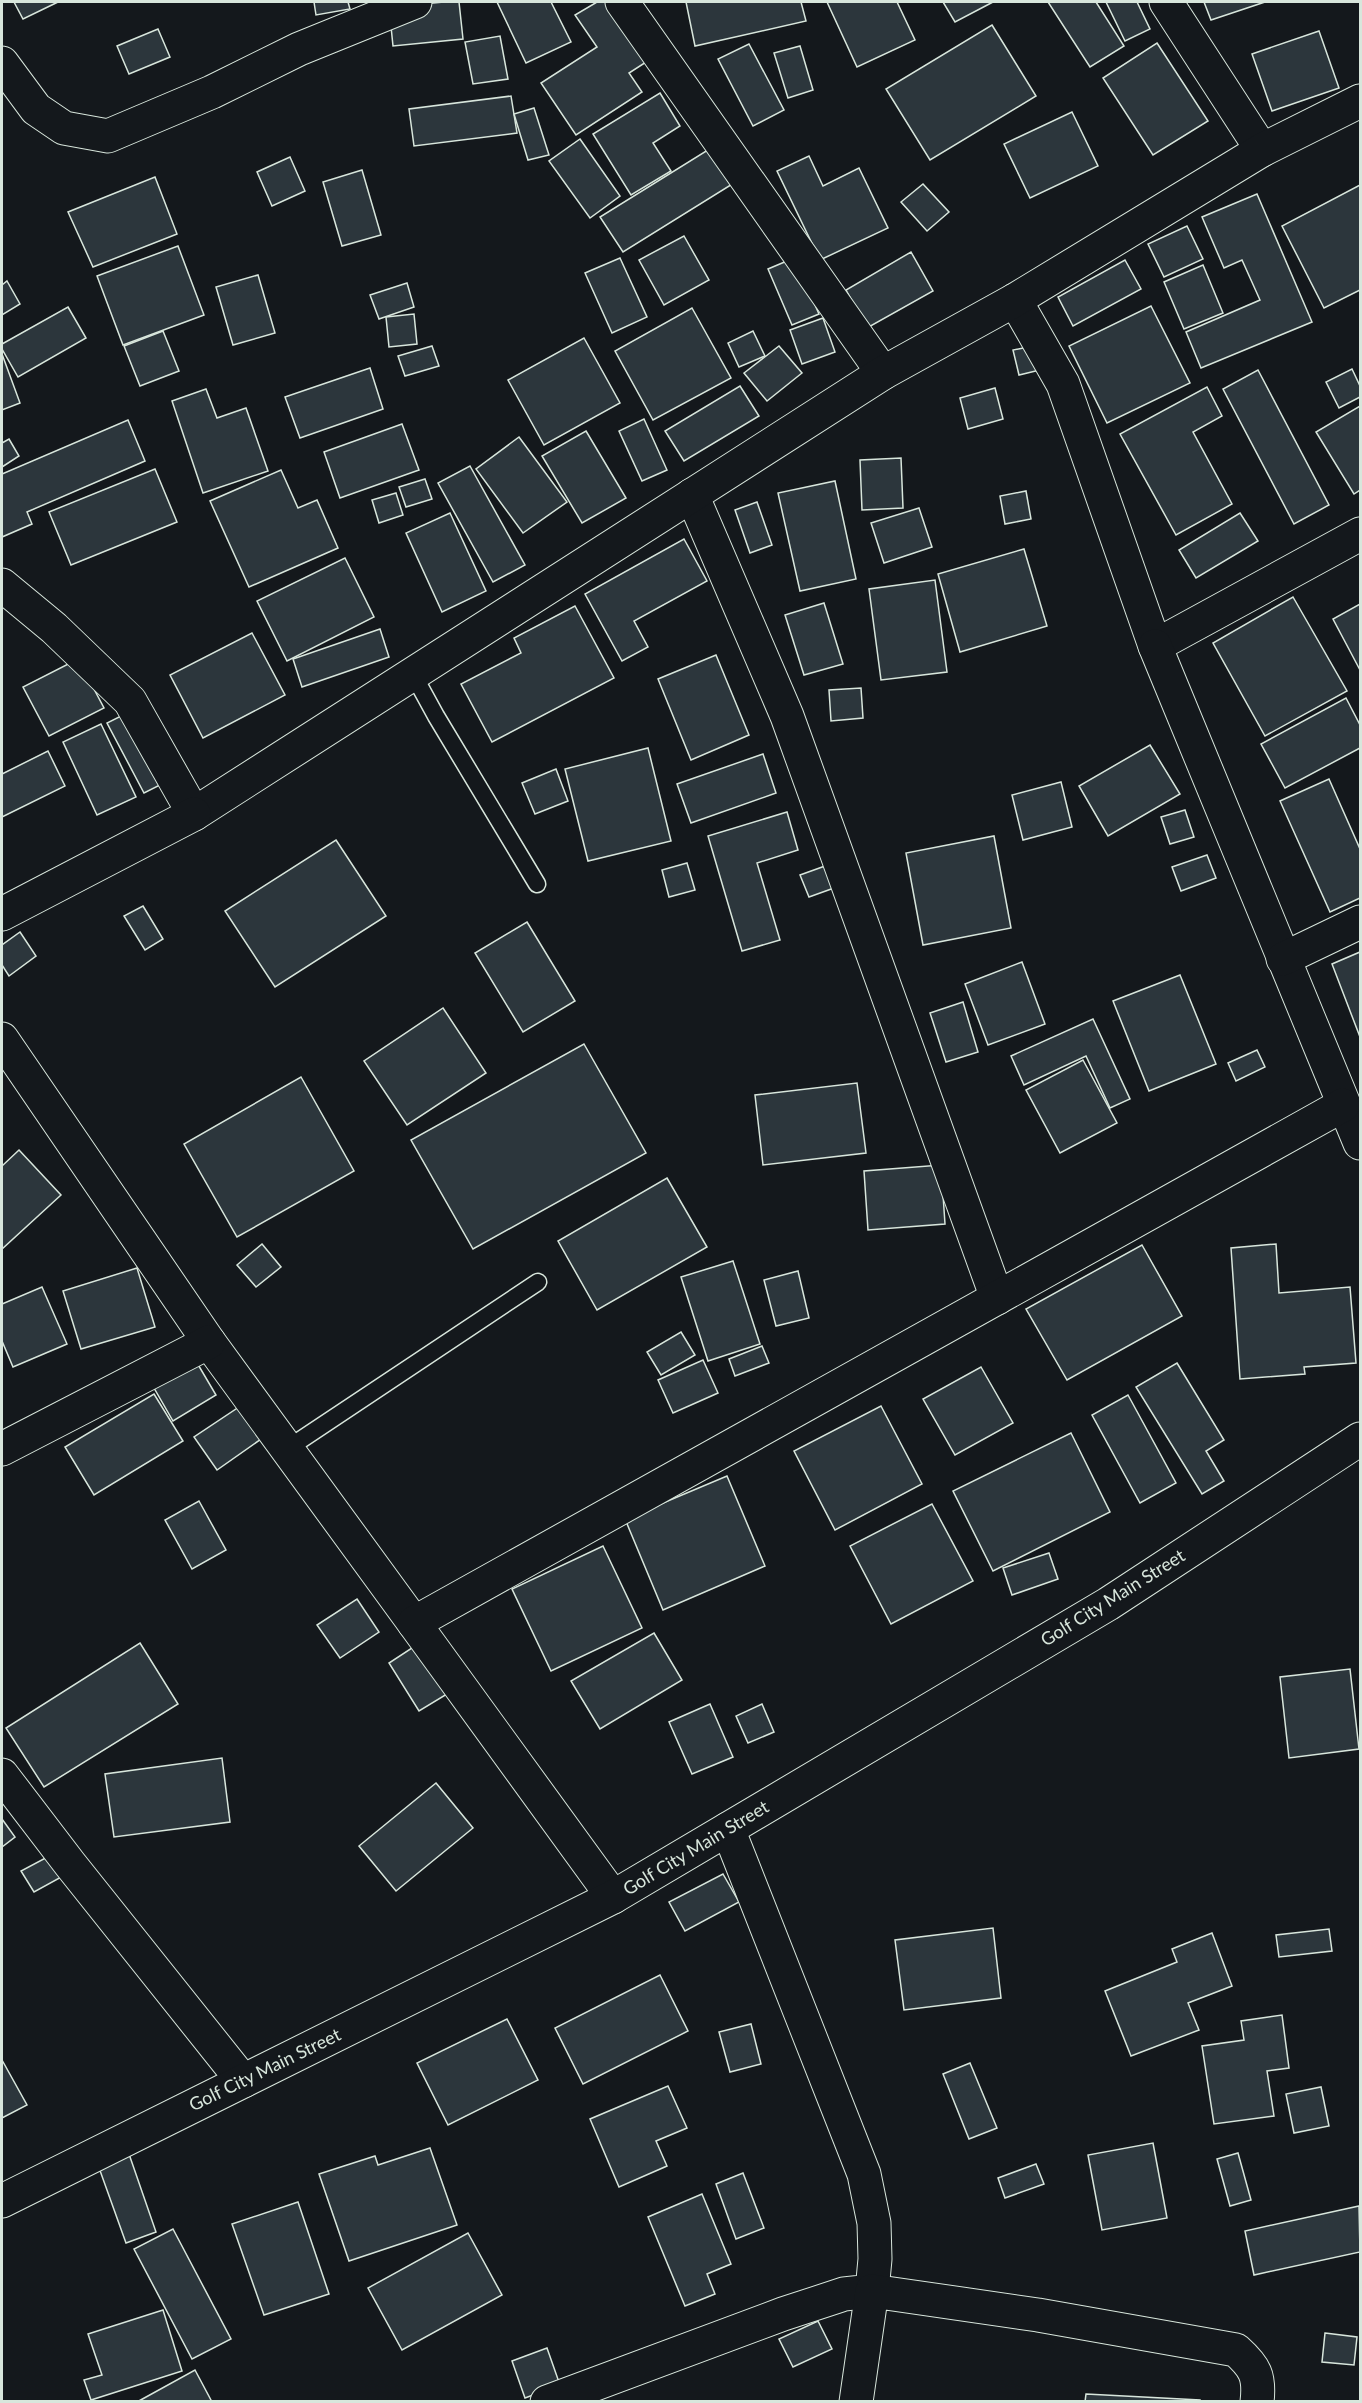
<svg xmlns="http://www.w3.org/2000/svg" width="1362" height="2403" font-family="Lato,sans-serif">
<rect width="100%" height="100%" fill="#14181c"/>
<g fill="#2c363c" stroke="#d8e6dc" stroke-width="1.5">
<polygon points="14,2 58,2 23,19"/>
<polygon points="314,2 348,2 350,9 316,15"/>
<polygon points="444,2 459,2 463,39 393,46 389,7"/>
<polygon points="497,2 551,2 571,42 526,63"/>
<polygon points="597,2 617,2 654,57 629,73 642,92 576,135 541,83 597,47 575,15"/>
<polygon points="686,2 801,2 806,21 695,46"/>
<polygon points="827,2 897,2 915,40 857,67"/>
<polygon points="943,2 993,2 955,22"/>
<polygon points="1048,2 1096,2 1124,46 1090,67"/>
<polygon points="1106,2 1137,2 1150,29 1125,41"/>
<polygon points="1204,2 1265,2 1211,20"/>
<polygon points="992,25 1036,96 930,160 886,89"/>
<polygon points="158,29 170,57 129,74 117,46"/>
<polygon points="1319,31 1339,88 1272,111 1252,54"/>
<polygon points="500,36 508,79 473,84 465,42"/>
<polygon points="1157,43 1208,121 1153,155 1103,78"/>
<polygon points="749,44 784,110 753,126 718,59"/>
<polygon points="800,46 813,90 788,98 774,53"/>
<polygon points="660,93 680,126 653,143 671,171 631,195 593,134"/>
<polygon points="511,96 517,133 414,146 409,109"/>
<polygon points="534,108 549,155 528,160 514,114"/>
<polygon points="1072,112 1098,166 1030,198 1004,144"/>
<polygon points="580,139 620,196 590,218 549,161"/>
<polygon points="711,148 734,183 623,252 600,217"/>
<polygon points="809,156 823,186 859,168 888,228 820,260 777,171"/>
<polygon points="290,157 305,191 272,206 257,172"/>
<polygon points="362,170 381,235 342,246 323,182"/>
<polygon points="155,177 177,234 93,267 68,212"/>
<polygon points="923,184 949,212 927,231 901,202"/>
<polygon points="1360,185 1360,290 1324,308 1282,226"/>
<polygon points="1257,194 1312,322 1201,368 1186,332 1260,300 1242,260 1224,268 1202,217"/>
<polygon points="1187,226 1203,259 1164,277 1148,244"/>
<polygon points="684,236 709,280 664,305 639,260"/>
<polygon points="178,246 204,315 123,345 97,276"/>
<polygon points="911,252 933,291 867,328 846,290"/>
<polygon points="620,258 647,317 612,333 585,273"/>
<polygon points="794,258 819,314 792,325 768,269"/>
<polygon points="1125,260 1141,289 1073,326 1058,297"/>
<polygon points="1203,265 1223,313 1184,329 1164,282"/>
<polygon points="258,275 275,333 233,345 216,287"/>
<polygon points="7,281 20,304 2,315 2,285"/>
<polygon points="407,283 414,307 379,319 370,295"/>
<polygon points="1151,306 1190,383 1107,423 1069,346"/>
<polygon points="68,307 86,338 18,377 2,349 2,344"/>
<polygon points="692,308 731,378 653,420 615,351"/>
<polygon points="414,314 417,344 389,347 386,317"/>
<polygon points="823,318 835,352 802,364 790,330"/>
<polygon points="163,331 179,371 140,386 124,346"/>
<polygon points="753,331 765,356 739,367 728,343"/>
<polygon points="584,338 620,403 544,445 508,380"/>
<polygon points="1038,345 1044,369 1019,375 1013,350"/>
<polygon points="432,346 439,366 405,376 398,356"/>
<polygon points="779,346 802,373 767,401 744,373"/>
<polygon points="2,354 20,403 2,410"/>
<polygon points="370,368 383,409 300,438 285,397"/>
<polygon points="1352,369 1360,386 1360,397 1339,408 1326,382"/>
<polygon points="1258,370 1329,505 1294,524 1223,389"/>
<polygon points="740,386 759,416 684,461 665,431"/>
<polygon points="1207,387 1222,416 1193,432 1232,504 1176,535 1120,434"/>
<polygon points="995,388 1003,419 968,429 960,398"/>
<polygon points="206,389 217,418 246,408 268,471 203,493 172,401"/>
<polygon points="1360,406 1360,490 1354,494 1316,432"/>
<polygon points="644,419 667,470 642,481 619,431"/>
<polygon points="128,420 145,461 27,512 32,524 2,537 2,474"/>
<polygon points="402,424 419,470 340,498 324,452"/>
<polygon points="586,431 626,498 582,523 542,456"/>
<polygon points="519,437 567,502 523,533 476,469"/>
<polygon points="9,439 19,456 2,467 2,443"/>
<polygon points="901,458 903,508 862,510 860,460"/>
<polygon points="470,466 525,565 493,582 438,483"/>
<polygon points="155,469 177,522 71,565 49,512"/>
<polygon points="281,470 298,508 317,500 338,548 249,587 210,501"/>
<polygon points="425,479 432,499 406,507 399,487"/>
<polygon points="835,481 856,579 800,591 778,493"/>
<polygon points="1026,491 1031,519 1005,524 1000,496"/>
<polygon points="396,493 403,515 379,523 372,500"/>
<polygon points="757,502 772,545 750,553 735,510"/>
<polygon points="919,508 932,547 884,563 871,523"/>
<polygon points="450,513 486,591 442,612 406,533"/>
<polygon points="1240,513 1258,541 1196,578 1179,550"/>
<polygon points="684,539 707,581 634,621 648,647 622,661 585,594"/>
<polygon points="1024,549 1047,626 960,652 938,574"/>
<polygon points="345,558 374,617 287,661 257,601"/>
<polygon points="935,580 947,672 881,680 869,589"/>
<polygon points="1293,597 1347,691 1265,736 1213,643"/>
<polygon points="824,603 843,664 804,675 785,615"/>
<polygon points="1360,604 1360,670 1333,619"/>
<polygon points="575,606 614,678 492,742 461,684 521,653 514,638"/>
<polygon points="380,629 389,657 302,687 293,659"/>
<polygon points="252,633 285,695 203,738 170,675"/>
<polygon points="716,655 749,735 691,760 658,679"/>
<polygon points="78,659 104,708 49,736 23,687"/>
<polygon points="861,688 863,718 831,721 829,690"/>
<polygon points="1346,698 1360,725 1360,748 1285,788 1261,744"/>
<polygon points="131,711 168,781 144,793 107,723"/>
<polygon points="101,724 136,797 97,815 63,742"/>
<polygon points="1150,745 1180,794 1108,836 1079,786"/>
<polygon points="648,748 671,841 588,861 565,769"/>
<polygon points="48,751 65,786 2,817 2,774"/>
<polygon points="763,754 776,793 691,823 677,784"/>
<polygon points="556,769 568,801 535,814 522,783"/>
<polygon points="1329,779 1360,849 1360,898 1330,912 1280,801"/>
<polygon points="1061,782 1072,827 1023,840 1012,795"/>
<polygon points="1185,810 1194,837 1170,844 1161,817"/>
<polygon points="787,812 798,850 757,863 780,940 742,951 708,836"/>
<polygon points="994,836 1011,928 923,945 906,853"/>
<polygon points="336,840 386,916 275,987 225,911"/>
<polygon points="1207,855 1216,878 1181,891 1172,867"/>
<polygon points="687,863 695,890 669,897 662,870"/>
<polygon points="825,866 834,888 809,897 800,875"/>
<polygon points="143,906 163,939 145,950 124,916"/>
<polygon points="527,922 575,1001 523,1032 475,953"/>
<polygon points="20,932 36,956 9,976 2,965 2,945"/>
<polygon points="1360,952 1360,1037 1332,964"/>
<polygon points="1022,962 1045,1024 988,1045 965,984"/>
<polygon points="1180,975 1216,1064 1149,1091 1113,1001"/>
<polygon points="963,1002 978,1052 946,1062 930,1013"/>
<polygon points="443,1008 486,1073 407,1125 364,1061"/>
<polygon points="1093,1019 1130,1099 1110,1108 1086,1056 1024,1085 1011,1056"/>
<polygon points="584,1044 646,1153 473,1249 411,1140"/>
<polygon points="1257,1050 1265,1067 1236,1081 1228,1063"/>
<polygon points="1083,1060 1117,1123 1060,1153 1026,1090"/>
<polygon points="301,1077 354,1171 237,1237 184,1144"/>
<polygon points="857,1083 866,1153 763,1165 755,1095"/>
<polygon points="19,1150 61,1195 2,1249 2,1166"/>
<polygon points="941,1165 945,1224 868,1230 864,1171"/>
<polygon points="667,1178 707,1247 597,1310 558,1241"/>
<polygon points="262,1244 281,1267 256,1287 237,1265"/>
<polygon points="1276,1244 1279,1293 1350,1287 1356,1363 1304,1367 1305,1374 1240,1379 1231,1248"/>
<polygon points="1142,1245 1182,1316 1067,1380 1026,1309"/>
<polygon points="733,1261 760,1344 708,1361 681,1277"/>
<polygon points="137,1268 155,1327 81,1349 63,1291"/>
<polygon points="798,1271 809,1318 776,1326 764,1280"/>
<polygon points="42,1287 67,1344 13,1367 2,1341 2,1304"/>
<polygon points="681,1332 695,1355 661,1375 647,1352"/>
<polygon points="762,1346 769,1363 735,1376 729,1359"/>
<polygon points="193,1356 216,1395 173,1421 150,1381"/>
<polygon points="703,1360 718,1393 673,1413 658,1380"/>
<polygon points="1177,1363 1224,1440 1206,1451 1224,1481 1202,1494 1136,1387"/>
<polygon points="981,1367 1013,1423 955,1455 923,1399"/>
<polygon points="154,1394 183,1441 94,1495 65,1447"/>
<polygon points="1128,1395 1176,1483 1140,1503 1092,1415"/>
<polygon points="242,1405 264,1437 217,1470 194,1437"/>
<polygon points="881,1406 922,1484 835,1530 794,1451"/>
<polygon points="1071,1433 1110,1512 993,1571 953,1491"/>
<polygon points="727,1476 765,1566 663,1610 625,1519"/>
<polygon points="199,1501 226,1550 192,1569 165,1520"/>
<polygon points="932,1504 973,1581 891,1624 850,1546"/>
<polygon points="603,1546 642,1628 551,1671 512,1589"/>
<polygon points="1049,1553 1058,1579 1012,1595 1003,1568"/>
<polygon points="357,1599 379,1632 340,1658 317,1625"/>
<polygon points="654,1633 682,1680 600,1729 571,1681"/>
<polygon points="421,1642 452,1691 419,1711 389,1663"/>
<polygon points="140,1643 178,1704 44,1787 6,1728"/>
<polygon points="1350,1669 1359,1749 1289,1758 1280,1677"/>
<polygon points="710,1704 733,1757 692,1774 669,1722"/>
<polygon points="762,1704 774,1732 748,1743 736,1716"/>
<polygon points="222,1758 230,1822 114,1837 105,1774"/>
<polygon points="436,1783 473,1828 396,1891 359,1846"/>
<polygon points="2,1819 15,1837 2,1847"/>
<polygon points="53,1854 65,1875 34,1892 21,1871"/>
<polygon points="723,1874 739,1902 685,1931 669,1902"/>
<polygon points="993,1928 1001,1998 904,2010 895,1940"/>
<polygon points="1329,1929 1332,1951 1279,1957 1276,1935"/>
<polygon points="1212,1933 1232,1986 1188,2003 1199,2030 1131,2056 1105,1991 1177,1962 1172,1949"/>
<polygon points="660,1975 688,2031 583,2084 555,2028"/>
<polygon points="1282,2015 1289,2068 1267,2071 1274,2116 1214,2124 1202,2046 1244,2040 1241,2021"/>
<polygon points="507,2019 538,2080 448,2125 417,2063"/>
<polygon points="751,2024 761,2064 730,2072 719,2032"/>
<polygon points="2,2060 27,2105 2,2118"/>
<polygon points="970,2063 997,2128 969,2139 943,2074"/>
<polygon points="668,2086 687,2128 656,2141 667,2166 619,2187 590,2119"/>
<polygon points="1321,2087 1329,2126 1294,2133 1286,2094"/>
<polygon points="1153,2143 1167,2218 1102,2230 1088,2155"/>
<polygon points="430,2148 457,2225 349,2261 319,2174 375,2156 378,2165"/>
<polygon points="1238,2153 1251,2200 1230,2206 1217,2159"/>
<polygon points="129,2154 156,2232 126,2243 98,2165"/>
<polygon points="1036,2164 1044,2184 1005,2198 998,2178"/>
<polygon points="743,2173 764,2228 736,2239 716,2184"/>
<polygon points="702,2194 731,2264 707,2274 715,2294 685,2306 648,2217"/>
<polygon points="298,2202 329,2294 264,2315 232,2224"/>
<polygon points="1359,2206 1360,2252 1254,2275 1245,2231"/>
<polygon points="173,2229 231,2339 192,2359 134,2249"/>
<polygon points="468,2233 502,2295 402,2350 368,2288"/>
<polygon points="163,2310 182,2371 91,2400 84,2380 102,2375 88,2334"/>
<polygon points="818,2321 832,2349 793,2367 779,2339"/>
<polygon points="1325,2333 1357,2337 1354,2365 1322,2362"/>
<polygon points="547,2348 560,2385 525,2398 512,2361"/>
<polygon points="195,2370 212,2402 137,2402"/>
<polygon points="1086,2394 1200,2400 1200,2402 1085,2402"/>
</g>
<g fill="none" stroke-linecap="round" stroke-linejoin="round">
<defs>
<g id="service">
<polyline points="413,674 436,716 537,884"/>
<polyline points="287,1449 538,1282"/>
</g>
<g id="minor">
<polyline points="622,2 883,373"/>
<polyline points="1166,2 1262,150"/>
<polyline points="2,63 36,109 64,128 108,136 212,92 299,49 415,2"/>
<polyline points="1015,300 1063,384 1155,646 1360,534"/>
<polyline points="692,495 787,716 997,1298"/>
<polyline points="2,585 54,628 130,701 194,814 883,373 1015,300 1262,150 1360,101"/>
<polyline points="1155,646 1360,1143"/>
<polyline points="2,914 194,814"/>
<polyline points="1283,959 1360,922"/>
<polyline points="2,1039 209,1342 414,1623"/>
<polyline points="2,1449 209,1342"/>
<polyline points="2,1775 70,1864 243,2081"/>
<polyline points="613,1897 414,1623 1343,1105"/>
<polyline points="2,2201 613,1897 1108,1604 1360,1439"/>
<polyline points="547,2402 783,2314 844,2294 872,2291 875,2259 874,2223 864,2174 728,1829"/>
<path d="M856 2402 872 2291 1038 2315 1236 2350C1255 2367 1260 2376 1257 2402"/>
</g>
</defs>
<use href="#service" stroke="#d8e6dc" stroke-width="19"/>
<use href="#minor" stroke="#d8e6dc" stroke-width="35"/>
<use href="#service" stroke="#14181c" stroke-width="16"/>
<use href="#minor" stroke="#14181c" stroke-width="33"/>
</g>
<g text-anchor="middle" stroke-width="4.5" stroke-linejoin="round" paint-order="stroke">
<g font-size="18" fill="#d8e6dc" stroke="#14181c">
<text transform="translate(1113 1598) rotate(-32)" y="6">Golf City Main Street</text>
<text transform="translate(696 1848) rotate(-31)" y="6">Golf City Main Street</text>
<text transform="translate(265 2070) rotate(-26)" y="6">Golf City Main Street</text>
</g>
</g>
<rect width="1362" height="2403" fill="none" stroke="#d8e6dc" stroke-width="6"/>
</svg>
